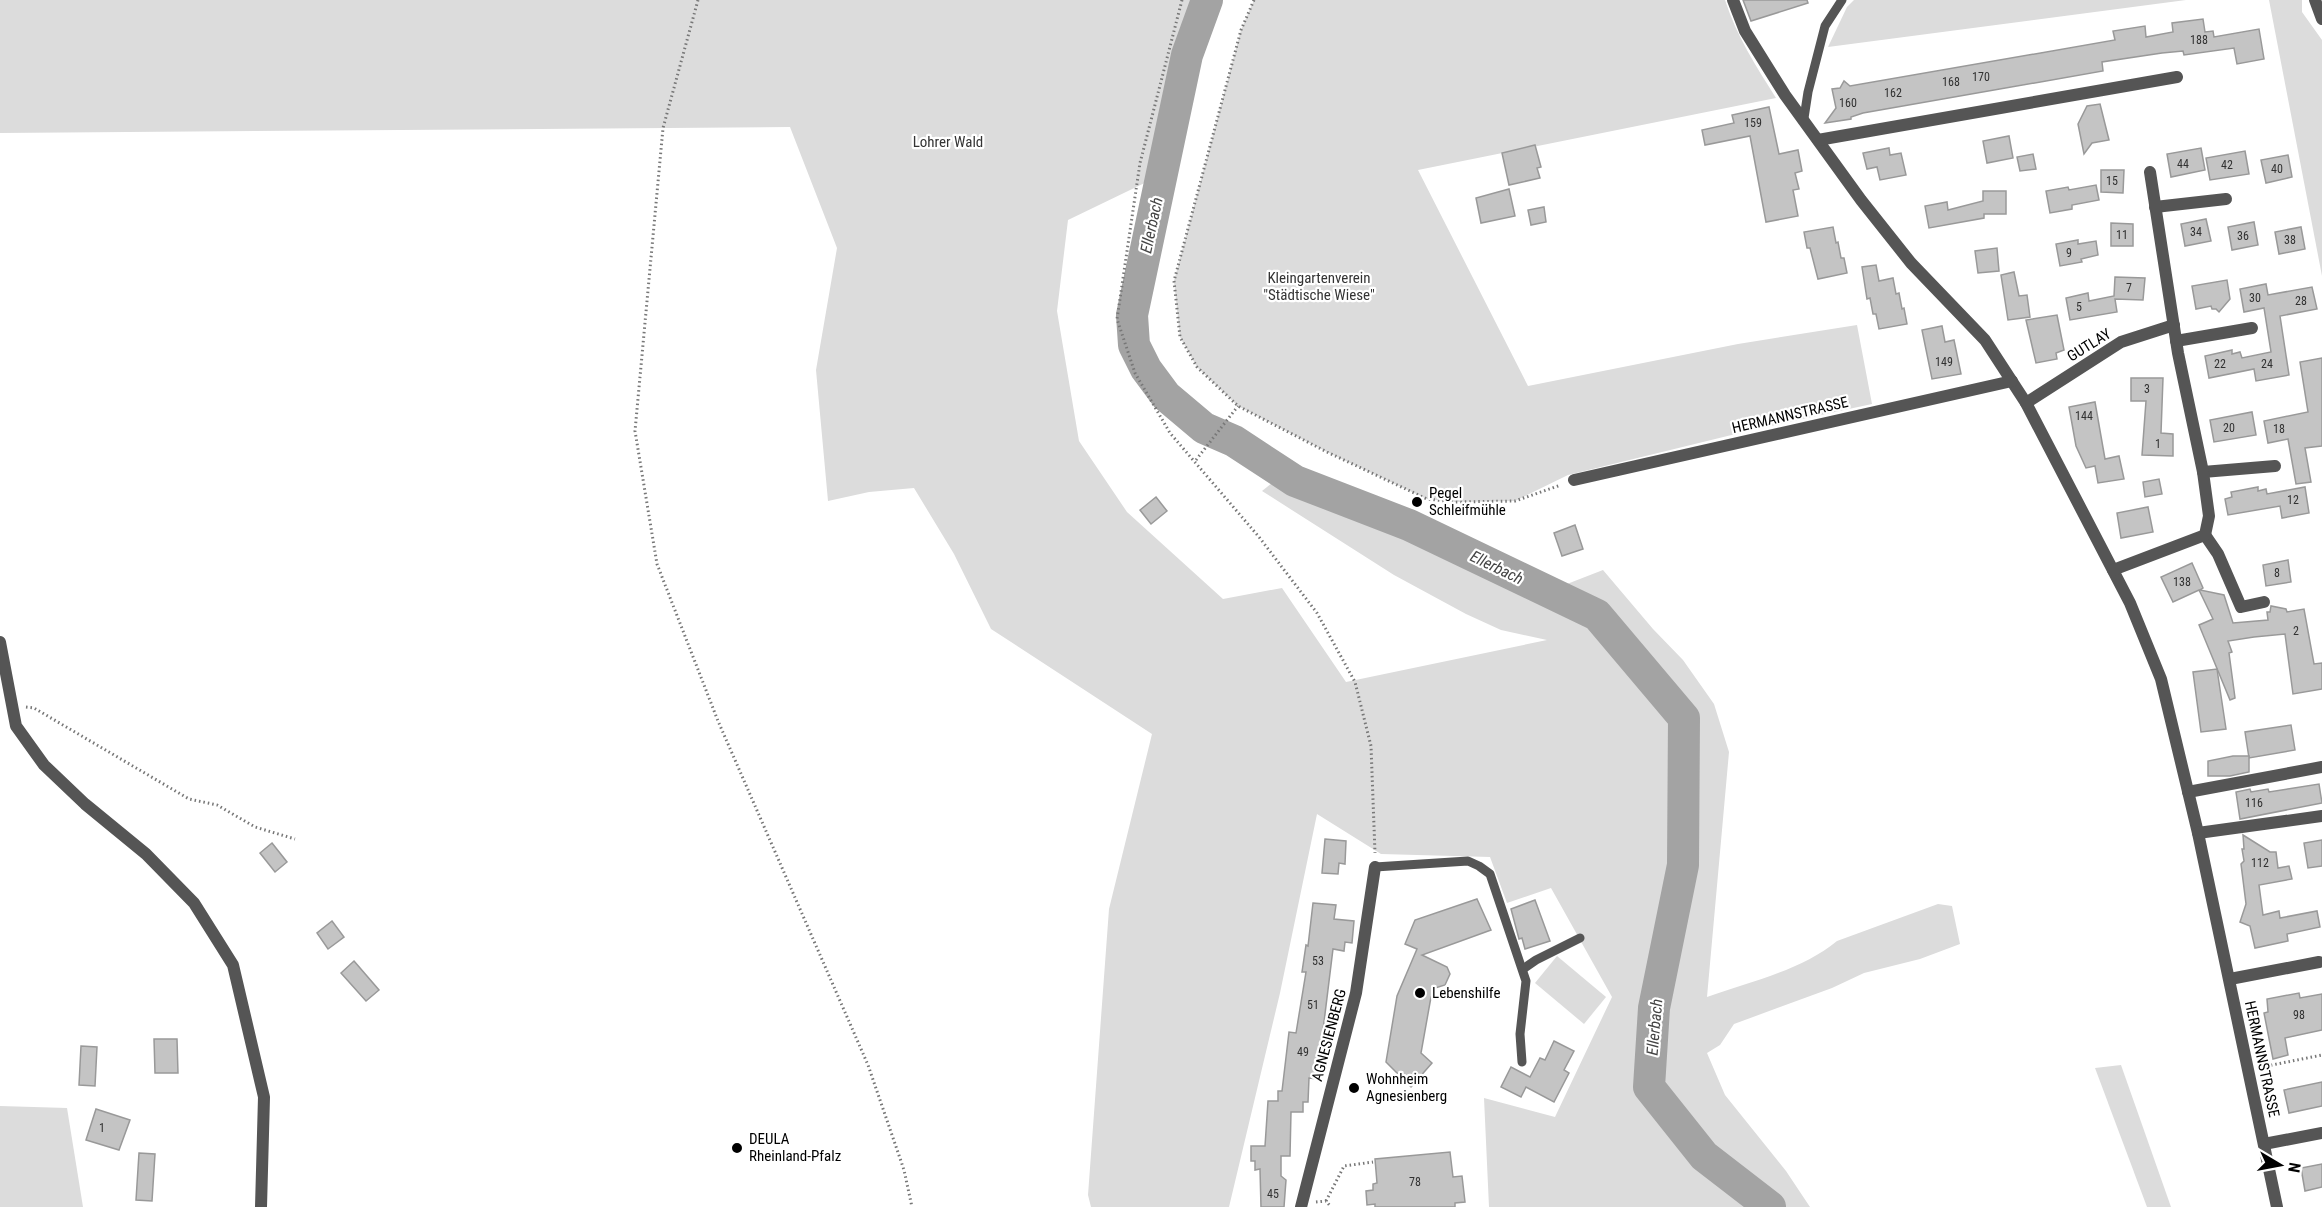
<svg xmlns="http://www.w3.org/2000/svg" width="2322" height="1207" font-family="'Roboto Condensed',sans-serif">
<rect width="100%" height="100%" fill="#fff"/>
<g fill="#dcdcdc">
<path d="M0 0H1203L1186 37 1157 177 1068 220 1057 311 1079 441 1127 512 1223 599 1282 588 1346 682 1547 640 1501 630 1466 614 1394 575 1262 491 1291 468 1341 486 1458 535 1501 558 1567 584 1603 570 1653 629 1683 660 1714 704 1729 752 1707 997C1750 982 1802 970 1837 941L1938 904 1952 906 1960 944 1920 959 1864 973 1832 988 1734 1024 1720 1045 1707 1053 1725 1095 1786 1171 1810 1207H1489L1484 1098 1555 1117 1612 997 1551 888 1507 903 1490 857 1381 854 1317 814 1280 993 1229 1207H1091L1088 1195 1109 909 1152 734 991 629 954 554 914 488 869 492 828 501 816 370 837 248 790 127 0 133Z"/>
<path d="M1254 0H1725C1737 37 1756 66 1776 98L1418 170 1528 386 1738 344 1857 325 1872 404 1752 430 1568 475 1515 501 1455 502 1427 499 1327 452 1238 406 1197 367 1180 337 1174 281 1241 30Z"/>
<polygon points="1854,0 2186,0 1828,47 1847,7"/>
<polygon points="2269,0 2302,0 2302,12 2322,40 2322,276"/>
<polygon points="1557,956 1606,997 1584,1024 1535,983"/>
<polygon points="2121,1065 2171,1207 2147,1207 2095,1068"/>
<polygon points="0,1106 67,1108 83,1207 0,1207"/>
</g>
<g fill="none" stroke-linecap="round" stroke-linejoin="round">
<polyline stroke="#a3a3a3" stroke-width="32" points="1207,0 1187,55 1132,315 1134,345 1146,369 1166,396 1204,428 1234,441 1295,481 1409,525 1597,615 1684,718 1683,865 1654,1008 1649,1087 1704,1156 1770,1207"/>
</g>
<g fill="#c4c4c4" stroke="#999" stroke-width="1.5">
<polygon points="1743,0 1807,0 1808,3 1751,21"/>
<polygon points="2203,19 2205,32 2213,31 2214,37 2259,29 2264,59 2237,64 2234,48 2184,55 2183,51 2162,53 2102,62 2103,71 1863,113 1851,117 1851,119 1825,123 1836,108 1832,89 1840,88 1844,81 1850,86 2115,40 2113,31 2145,26 2146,37 2173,32 2172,23"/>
<polygon points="2100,104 2109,140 2092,143 2084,154 2078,124 2087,106"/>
<polygon points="1769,107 1779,154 1798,150 1802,171 1795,173 1799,189 1793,190 1798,216 1766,222 1750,136 1705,145 1702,130 1734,123 1732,115"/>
<polygon points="2009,136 2013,158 1987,163 1983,141"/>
<polygon points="1535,145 1541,167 1537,168 1540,178 1509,185 1502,153"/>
<polygon points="1889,148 1890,155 1901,153 1906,175 1880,180 1877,167 1867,169 1863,153"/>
<polygon points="2201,148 2205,170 2171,177 2167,154"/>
<polygon points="2245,151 2249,174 2210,180 2206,158"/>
<polygon points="2033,154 2036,169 2020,171 2017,157"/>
<polygon points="2288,155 2292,177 2266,183 2261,160"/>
<polygon points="2101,170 2124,170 2123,193 2101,192"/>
<polygon points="2096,185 2099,200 2072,205 2072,209 2050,213 2046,191 2068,187 2069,190"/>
<polygon points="1509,189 1515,216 1481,223 1476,198"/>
<polygon points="1983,191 2006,191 2006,214 1984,214 1984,218 1929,228 1925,206 1947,202 1948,210 1983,201"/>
<polygon points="1544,207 1546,222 1531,225 1528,210"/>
<polygon points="2206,219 2211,241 2185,246 2181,224"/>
<polygon points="2254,222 2258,245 2232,250 2228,227"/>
<polygon points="2111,223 2133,224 2133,246 2111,246"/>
<polygon points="1833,227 1836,243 1838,242 1841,258 1844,258 1847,273 1818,279 1810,248 1807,248 1804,232"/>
<polygon points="2301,227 2305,249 2279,254 2275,232"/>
<polygon points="2078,240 2078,244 2096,241 2098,255 2081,259 2082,262 2060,266 2056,244"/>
<polygon points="1997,248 1999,271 1978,273 1975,251"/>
<polygon points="1876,265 1879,281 1893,278 1896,294 1899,293 1902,309 1904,308 1907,324 1879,329 1876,314 1873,314 1870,298 1867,299 1862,267"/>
<polygon points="2014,272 2019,296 2027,295 2030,317 2008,320 2001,275"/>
<polygon points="2115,277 2145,278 2143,300 2115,299 2117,312 2070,320 2066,298 2088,293 2089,301 2114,296"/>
<polygon points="2227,280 2230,299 2219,312 2216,309 2212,309 2211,306 2196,309 2192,286"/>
<polygon points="2266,284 2268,295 2312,287 2317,309 2280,316 2289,375 2256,381 2254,369 2209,378 2205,356 2232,350 2232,354 2240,352 2242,358 2271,352 2264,308 2244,312 2240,289"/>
<polygon points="2057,315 2064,350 2056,353 2057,359 2036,363 2026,320"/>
<polygon points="1942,326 1945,342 1954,340 1961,374 1932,379 1922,330"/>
<polygon points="2322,358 2322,446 2305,448 2311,482 2296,484 2288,439 2268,443 2264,421 2308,412 2300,362"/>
<polygon points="2131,378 2163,378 2161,433 2173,434 2173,456 2142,455 2146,401 2131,401"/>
<polygon points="2095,402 2105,459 2119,456 2124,479 2098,483 2095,466 2086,468 2076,446 2069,407"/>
<polygon points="2252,412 2256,435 2214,442 2210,420"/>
<polygon points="2159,479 2162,494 2145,497 2143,482"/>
<polygon points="2258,487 2258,491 2266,489 2267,494 2305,487 2309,513 2282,518 2280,506 2228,515 2225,499 2232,497 2231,492"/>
<polygon points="1156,497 1167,511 1151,524 1140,510"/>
<polygon points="2148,507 2153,532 2121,538 2117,513"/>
<polygon points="1575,525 1583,549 1562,556 1554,533"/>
<polygon points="2288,560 2291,582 2266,586 2263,565"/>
<polygon points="2192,563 2203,588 2200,590 2224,595 2233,623 2268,620 2267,612 2270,612 2271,606 2286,609 2287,612 2304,609 2314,664 2322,663 2322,689 2293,694 2285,634 2254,637 2228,641 2232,652 2229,653 2235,698 2230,700 2199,625 2213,619 2199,590 2173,602 2161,577"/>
<polygon points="2217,669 2226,729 2201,732 2193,672"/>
<polygon points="2291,725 2295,750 2249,758 2245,732"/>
<polygon points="2233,756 2249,756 2249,772 2230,776 2208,776 2208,761"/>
<polygon points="2319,784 2322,803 2240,819 2236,792 2250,789 2251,792 2268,789 2269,792"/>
<polygon points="2243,835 2270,852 2276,852 2278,868 2289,866 2292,879 2259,885 2263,915 2279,911 2280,918 2317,911 2320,927 2287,934 2288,941 2255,948 2250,926 2240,922 2246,904 2241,864 2244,861 2242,849 2244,849"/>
<polygon points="1325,839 1346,841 1345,864 1339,863 1338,874 1322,873"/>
<polygon points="2322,840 2322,866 2308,868 2304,843"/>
<polygon points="272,843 287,862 275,872 260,853"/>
<polygon points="1477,899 1491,930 1422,955 1447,967 1450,974 1445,985 1435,988 1433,997 1431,997 1421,1053 1432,1063 1411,1087 1386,1062 1397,996 1417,949 1405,944 1415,920"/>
<polygon points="1535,900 1550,941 1525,949 1522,938 1519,939 1511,909"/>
<polygon points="1313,903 1336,905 1334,919 1354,921 1352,943 1345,942 1344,951 1333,949 1317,1079 1309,1078 1308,1102 1303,1102 1303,1112 1291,1112 1290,1156 1281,1156 1281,1176 1286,1180 1284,1207 1261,1207 1260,1169 1255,1170 1255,1161 1251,1161 1251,1146 1265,1146 1268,1101 1278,1101 1278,1091 1282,1091 1289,1032 1296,1033 1306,972 1302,972 1306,945 1308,946"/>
<polygon points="332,921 344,937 328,949 317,933"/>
<polygon points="354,961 379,990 366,1001 341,973"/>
<polygon points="2299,993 2300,998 2322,994 2322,1030 2285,1038 2288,1055 2273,1059 2264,1013 2268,1012 2267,999"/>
<polygon points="154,1039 177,1039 178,1073 155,1073"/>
<polygon points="1554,1041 1574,1051 1564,1070 1569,1073 1554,1102 1526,1087 1521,1097 1501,1087 1511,1067 1530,1077 1540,1058 1545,1060"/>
<polygon points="81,1046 97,1047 95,1086 79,1085"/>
<polygon points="2322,1082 2322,1106 2289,1113 2284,1090"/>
<polygon points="96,1109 130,1120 119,1150 86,1140"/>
<polygon points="1450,1152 1453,1177 1462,1176 1465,1202 1455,1203 1455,1207 1375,1207 1375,1204 1367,1205 1366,1191 1373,1190 1373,1184 1377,1183 1375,1159"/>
<polygon points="139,1153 155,1154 152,1201 136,1200"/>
<polygon points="2322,1164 2322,1187 2305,1191 2301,1168"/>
</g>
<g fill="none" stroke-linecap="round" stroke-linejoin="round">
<g stroke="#777" stroke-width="3" stroke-dasharray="1.5 3" stroke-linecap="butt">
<polyline points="698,0 663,128 635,431 657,564 718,721 868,1065 904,1170 912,1207"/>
<polyline points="1182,0 1140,163 1117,319 1135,373 1170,433 1259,537 1317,613 1355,682 1371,746 1375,853"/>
<polyline points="1254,0 1241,30 1174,281 1180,337 1197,367 1238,406 1327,452 1427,499 1455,502 1515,501 1561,485"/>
<polyline points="1196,460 1238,406"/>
<polyline points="26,707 34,708 189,799 217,805 255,827 295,839"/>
<polyline points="2262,1067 2322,1055"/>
<polyline points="1326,1201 1344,1166 1373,1162"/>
<polyline points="1316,1202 1326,1201 1331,1207"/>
</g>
<g stroke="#555" stroke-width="9">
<polyline points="1804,118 1808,92 1825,26 1842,0"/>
<polyline points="1375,867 1468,861 1479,866 1490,874 1526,981 1520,1034 1522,1062"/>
<polyline points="1523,969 1536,960 1580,938"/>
</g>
<g stroke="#555" stroke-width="12">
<polyline points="1733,0 1745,31 1785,95 1861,200 1911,263 1985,340 2026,403 2130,603 2161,679 2198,833 2277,1207"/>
<polyline points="2315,0 2322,19"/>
<polyline points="1818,140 2177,77"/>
<polyline points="2155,207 2226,199"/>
<polyline points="2176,341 2252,328"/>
<polyline points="2026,403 2121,342 2174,325"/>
<polyline points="2203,472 2275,466"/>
<polyline points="1574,480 2012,381"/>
<polyline points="2205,535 2218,554 2241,607 2264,602"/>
<polyline points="2113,570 2205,535 2209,516 2203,472 2178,353 2150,172"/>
<polyline points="0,642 16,726 44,765 85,804 146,854 194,903 233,965 264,1097 261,1207"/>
<polyline points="2188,792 2322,767"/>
<polyline points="2198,833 2322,816"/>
<polyline points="2230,979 2319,962"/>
<polyline points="2264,1144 2322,1133"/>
<polyline points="1301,1207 1356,993 1375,867"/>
</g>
</g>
<g fill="#000" stroke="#fff" stroke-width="2">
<circle cx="1417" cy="502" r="6"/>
<circle cx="1420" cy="993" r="6"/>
<circle cx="1354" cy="1088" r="6"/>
<circle cx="737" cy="1148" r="6"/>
</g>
<g text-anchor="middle" stroke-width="4.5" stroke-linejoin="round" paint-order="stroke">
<g font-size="12" fill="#313131">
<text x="2199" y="44">188</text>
<text x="1981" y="81">170</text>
<text x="1951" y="86">168</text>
<text x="1893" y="97">162</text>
<text x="1848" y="107">160</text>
<text x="1753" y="127">159</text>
<text x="2183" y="168">44</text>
<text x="2227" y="169">42</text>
<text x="2277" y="173">40</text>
<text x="2112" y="185">15</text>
<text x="2196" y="236">34</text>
<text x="2122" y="239">11</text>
<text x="2243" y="240">36</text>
<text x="2290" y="244">38</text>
<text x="2069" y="257">9</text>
<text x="2129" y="292">7</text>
<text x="2255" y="302">30</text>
<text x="2301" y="305">28</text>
<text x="2079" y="311">5</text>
<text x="1944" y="366">149</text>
<text x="2220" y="368">22</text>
<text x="2267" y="368">24</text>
<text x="2147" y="393">3</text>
<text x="2084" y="420">144</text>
<text x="2229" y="432">20</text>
<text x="2279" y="433">18</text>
<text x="2158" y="448">1</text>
<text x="2293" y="504">12</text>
<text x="2277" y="577">8</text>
<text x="2182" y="586">138</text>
<text x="2296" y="635">2</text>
<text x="2254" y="807">116</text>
<text x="2260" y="867">112</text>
<text x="1318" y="965">53</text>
<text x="1313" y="1009">51</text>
<text x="2299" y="1019">98</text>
<text x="1303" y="1056">49</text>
<text x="102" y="1132">1</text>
<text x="1415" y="1186">78</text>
<text x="1273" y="1198">45</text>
</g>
<g font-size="15" fill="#333" stroke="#fff">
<text x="948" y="147">Lohrer Wald</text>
<text x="1319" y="283">Kleingartenverein<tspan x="1319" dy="17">"Städtische Wiese"</tspan></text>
</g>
<g font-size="15" fill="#000" stroke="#fff">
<text transform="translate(2089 345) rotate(-32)" y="5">GUTLAY</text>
<text transform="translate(1790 415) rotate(-13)" y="5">HERMANNSTRASSE</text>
<text transform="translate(1329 1035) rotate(-75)" y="5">AGNESIENBERG</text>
<text transform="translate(2262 1059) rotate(78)" y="5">HERMANNSTRASSE</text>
</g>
<g font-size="15" fill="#000" stroke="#fff" text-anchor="start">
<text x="1429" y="498">Pegel<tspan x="1429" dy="17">Schleifmühle</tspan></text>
<text x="1432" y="998">Lebenshilfe</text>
<text x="1366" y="1084">Wohnheim<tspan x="1366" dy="17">Agnesienberg</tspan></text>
<text x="749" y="1144">DEULA<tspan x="749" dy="17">Rheinland-Pfalz</tspan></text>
</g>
<g font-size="16" font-style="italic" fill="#444" stroke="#fff">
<text transform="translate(1151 225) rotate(-78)" y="6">Ellerbach</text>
<text transform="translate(1497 567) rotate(26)" y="6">Ellerbach</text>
<text transform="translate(1654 1027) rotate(-85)" y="6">Ellerbach</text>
</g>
</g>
<g transform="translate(2280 1165) rotate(100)" stroke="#ffffff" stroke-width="4.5" paint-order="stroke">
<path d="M0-4.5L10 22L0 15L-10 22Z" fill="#000000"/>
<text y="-9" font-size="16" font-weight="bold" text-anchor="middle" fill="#000000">N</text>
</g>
</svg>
